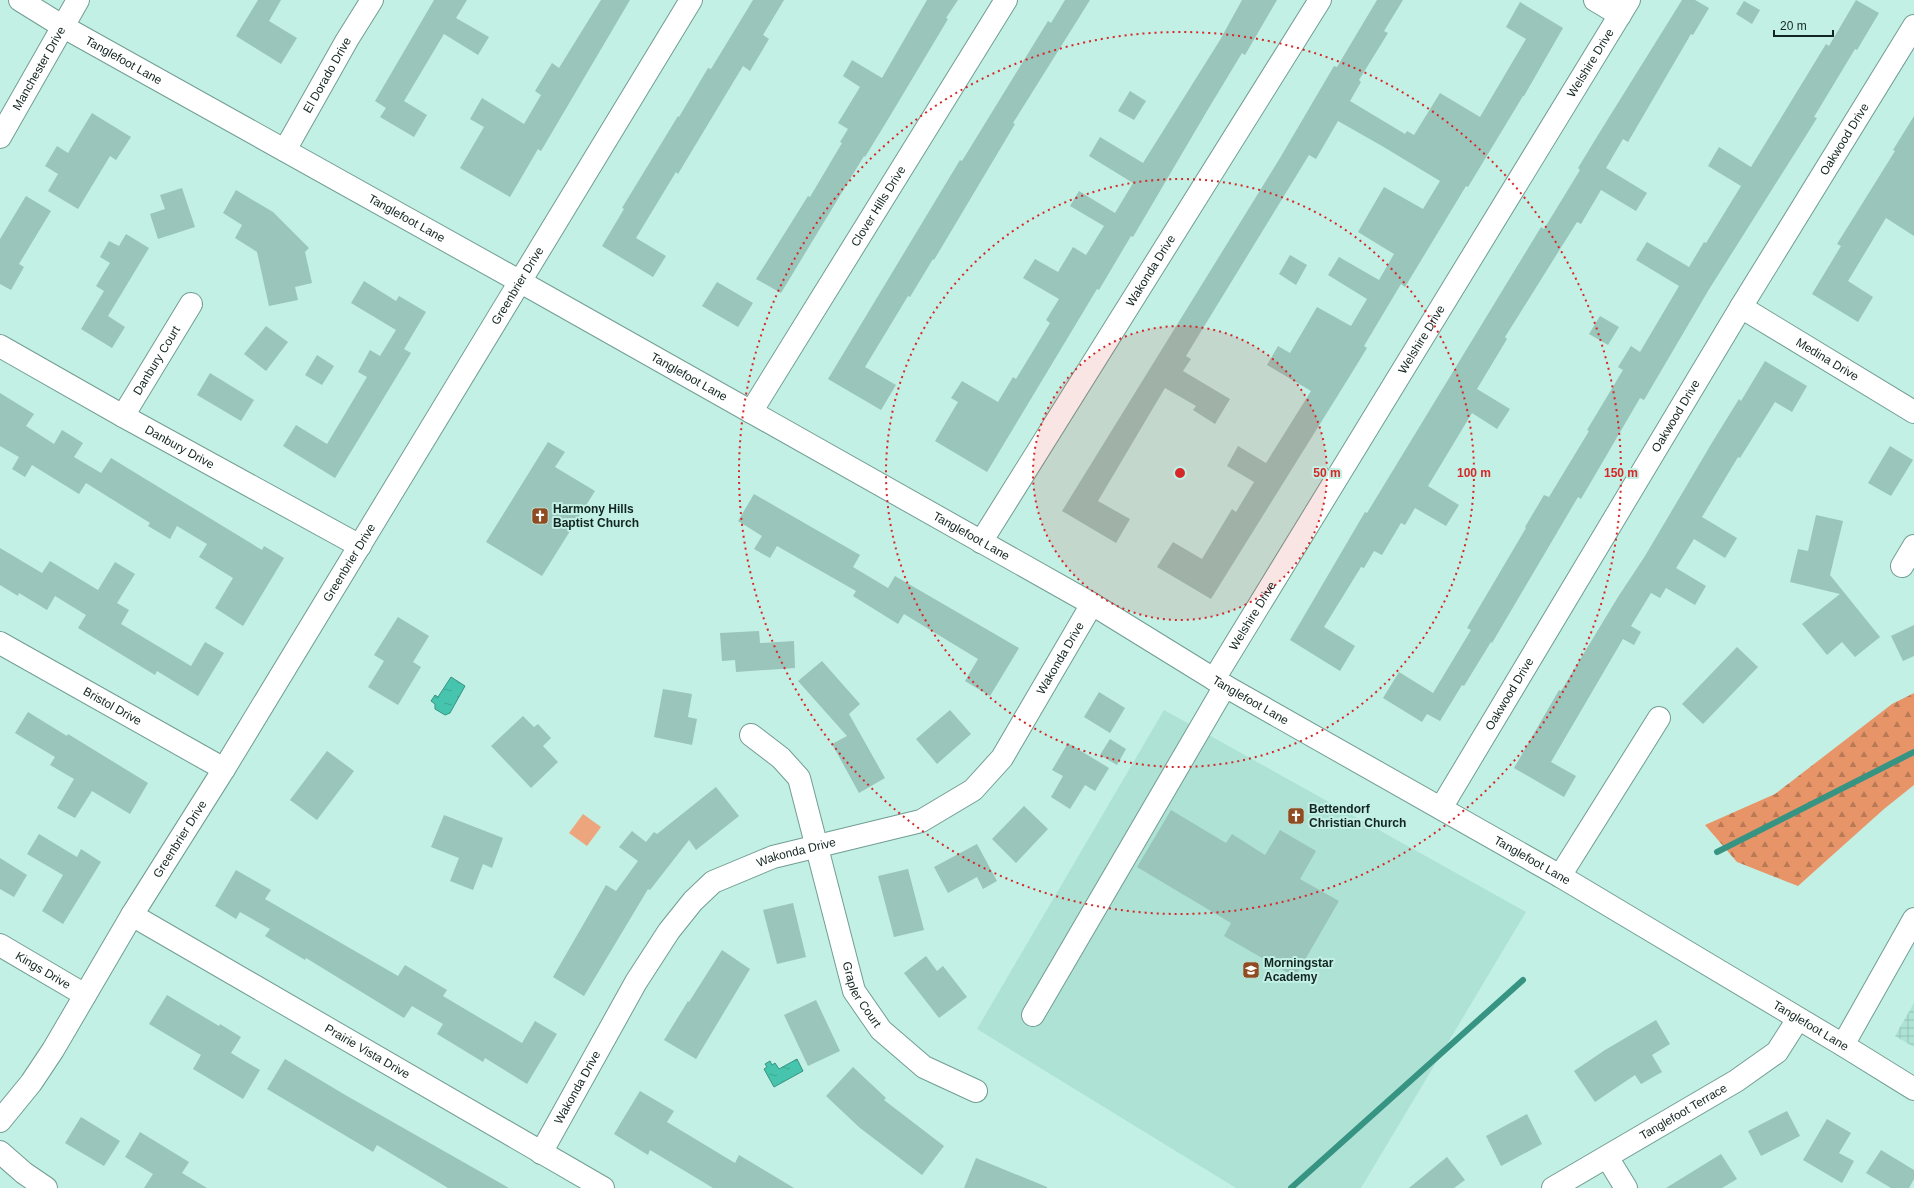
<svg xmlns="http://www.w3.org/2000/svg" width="1914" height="1188" font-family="Helvetica,sans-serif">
<defs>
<pattern id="industrial-grid" width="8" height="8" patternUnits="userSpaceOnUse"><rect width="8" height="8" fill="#ade2d5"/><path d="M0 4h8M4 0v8" fill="none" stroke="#94c2b7"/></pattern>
<pattern id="forest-firs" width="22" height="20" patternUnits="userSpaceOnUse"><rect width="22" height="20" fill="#e79568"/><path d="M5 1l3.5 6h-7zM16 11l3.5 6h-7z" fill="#ba7955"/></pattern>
<pattern id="water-ripples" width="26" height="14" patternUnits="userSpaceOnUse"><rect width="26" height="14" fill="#46c4ad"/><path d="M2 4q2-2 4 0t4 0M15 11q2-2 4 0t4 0" fill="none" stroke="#3ca895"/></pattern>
</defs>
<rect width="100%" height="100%" fill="#c2f0e4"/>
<polygon fill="#ade2d5" points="1164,710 1526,912 1361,1188 1236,1188 977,1029"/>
<polygon fill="url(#industrial-grid)" points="1914,1003 1914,1047 1895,1036"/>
<polygon fill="#eda57d" points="583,814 601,827 587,846 569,833"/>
<polygon fill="url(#forest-firs)" points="1914,693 1914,785 1884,809 1798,886 1737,862 1705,825 1775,794 1892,704"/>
<g fill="url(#water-ripples)" stroke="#379483">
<polygon points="451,677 465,686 450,713 445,715 435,709 435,704 431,701 435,695 438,697"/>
<polygon points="797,1059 803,1071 774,1087 764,1069 767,1067 765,1064 770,1061 772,1065 775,1063 779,1069"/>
</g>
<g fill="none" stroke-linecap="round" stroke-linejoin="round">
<g stroke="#379483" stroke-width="6">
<polyline points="1717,852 1914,752"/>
<polyline points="1291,1188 1523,980"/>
</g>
</g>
<g fill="#99c5ba">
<polygon points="258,0 281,0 269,21 297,38 281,64 236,36"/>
<polygon points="434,0 467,0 456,18 489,37 478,55 444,34 404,101 427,115 414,137 380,117 386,108 375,101"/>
<polygon points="601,0 630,0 541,151 538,149 510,197 460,168 484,127 470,119 482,98 524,124 541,95 535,91 552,63 559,68"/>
<polygon points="753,0 784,0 763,35 769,39 750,71 743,66 678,174 676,172 636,238 666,256 653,277 602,246 624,209 622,208 678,116 679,117 708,68 711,69"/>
<polygon points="927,0 958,0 946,18 948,19 890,116 865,157 864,156 781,293 756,279 808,196 810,197 842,143 840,142 848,129 838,123 860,87 843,76 852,60 882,78"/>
<polygon points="1065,0 1090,0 1013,123 1015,124 934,260 933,259 910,297 908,296 865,367 896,385 881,410 828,379 960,160 962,161 1048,21 1051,23"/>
<polygon points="1242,0 1277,0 1245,55 1242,53 1207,111 1133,237 1131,236 1099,290 1097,289 987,472 935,441 958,402 951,398 962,381 998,402 1013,377 1016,379 1050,323 1046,320 1059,299 1023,278 1035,259 1058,272 1073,247 1086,255 1104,226 1070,206 1079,191 1115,213 1133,183 1089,156 1100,137 1143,163 1220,40"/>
<polygon points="1377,0 1403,0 1384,31 1388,33 1359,80 1361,82 1350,101 1405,134 1407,131 1414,135 1440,93 1480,117 1526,39 1506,27 1520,2 1563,28 1524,96 1523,96 1468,187 1466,186 1405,287 1401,284 1364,346 1367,348 1348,379 1211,599 1157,567 1173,542 1202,559 1232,509 1236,512 1254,482 1227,466 1238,446 1266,463 1311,391 1267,365 1278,346 1290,353 1317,307 1351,326 1367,299 1328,275 1339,257 1379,280 1394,254 1358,232 1384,187 1423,209 1440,181 1382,146 1338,121 1316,159 1309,155 1186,356 1191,359 1183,371 1230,399 1215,424 1193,410 1196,406 1165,388 1098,501 1130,519 1116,543 1062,511 1280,158 1334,66 1337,67"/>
<polygon points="1682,0 1695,0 1709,8 1693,35 1691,34 1628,142 1623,139 1606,168 1647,193 1636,211 1601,190 1581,224 1577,222 1505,337 1507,339 1477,389 1510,409 1497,429 1472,413 1428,486 1459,505 1446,526 1415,508 1405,525 1401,523 1382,555 1374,551 1364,568 1361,567 1324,627 1355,646 1340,671 1290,640 1365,512 1367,513 1541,227 1544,229 1580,170 1578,168 1598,135"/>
<polygon points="1856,0 1879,13 1857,50 1855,49 1814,117 1817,118 1802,142 1708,291 1644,400 1640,398 1581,499 1578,497 1492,643 1491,642 1464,686 1462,685 1440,721 1427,714 1422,722 1383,698 1399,672 1433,693 1471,630 1467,628 1526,528 1525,527 1544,495 1549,497 1589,431 1587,430 1623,370 1618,367 1631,346 1640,352 1679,286 1636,260 1647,242 1689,267 1704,242 1706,243 1741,186 1708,166 1719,147 1751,167 1826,44 1829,46"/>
<polygon points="1744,1 1760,10 1752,24 1736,14"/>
<polygon points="1130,91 1146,101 1134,120 1118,111"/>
<polygon points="92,113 131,137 116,160 110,156 78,209 48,191 58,174 45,166 57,146 68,153"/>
<polygon points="1914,116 1914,236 1886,218 1848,281 1873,297 1858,322 1812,294 1841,246 1837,244 1895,151 1893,150"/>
<polygon points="182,188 195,227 158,239 150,214 165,209 160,195"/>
<polygon points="236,190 273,212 309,248 305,252 312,283 295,287 298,300 269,306 257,252 235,238 242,225 223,213"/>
<polygon points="26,196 51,211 19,264 24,267 11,290 0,284 0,239"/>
<polygon points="126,234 149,248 108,316 125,327 112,348 81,329 104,291 96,286 110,263 100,257 109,241 119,246"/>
<polygon points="1290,255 1307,265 1296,285 1279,274"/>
<polygon points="364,281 396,301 399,296 426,312 404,349 411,353 335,478 283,446 296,425 327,444 367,377 358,372 370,350 380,356 396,330 351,303"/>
<polygon points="717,282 753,303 738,327 702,306"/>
<polygon points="1600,316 1619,327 1608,345 1589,334"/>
<polygon points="266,326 288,342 266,371 244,354"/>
<polygon points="317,355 334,366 322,385 305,375"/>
<polygon points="1765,361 1807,386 1792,412 1775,402 1740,458 1738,457 1702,517 1737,538 1725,558 1694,539 1676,568 1706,586 1695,605 1666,588 1660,598 1651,593 1631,626 1641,632 1634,645 1623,639 1551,762 1576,776 1564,797 1514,768 1559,690 1561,691 1618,597 1645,556 1713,441 1739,399 1741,401"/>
<polygon points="210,373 254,400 241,421 197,395"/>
<polygon points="0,393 34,414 26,426 54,444 62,430 83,443 74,457 101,473 111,458 262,550 264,546 284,558 243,626 215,608 233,578 199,557 207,544 177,526 170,539 148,526 150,523 86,483 79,494 32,465 25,477 12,469 19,457 0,446"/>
<polygon points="548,442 565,452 555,467 595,491 542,576 486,542"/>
<polygon points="1890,446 1913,460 1891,496 1868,483"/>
<polygon points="754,494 860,555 853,567 888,588 895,576 1019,648 990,696 965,681 978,659 904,614 898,624 853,596 856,591 777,546 770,558 754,549 762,536 738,521"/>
<polygon points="1816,515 1843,521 1830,575 1880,637 1855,657 1842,642 1827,655 1802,624 1840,594 1790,582 1798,549 1808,551"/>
<polygon points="0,548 42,573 50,561 98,590 115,562 135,574 117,603 129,610 121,624 191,666 205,642 224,653 198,696 157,671 155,675 78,628 86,615 55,596 47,610 19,593 18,596 0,585"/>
<polygon points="398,617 429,636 413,662 421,667 398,705 368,687 384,661 374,655"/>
<polygon points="1914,625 1914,656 1903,661 1891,636"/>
<polygon points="759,631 760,643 794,641 795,668 736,672 735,660 722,661 720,633"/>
<polygon points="1737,647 1758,667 1703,724 1682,704"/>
<polygon points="822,661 860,704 849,714 885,778 859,793 832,744 847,736 798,681"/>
<polygon points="663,689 692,694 688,717 697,719 692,745 654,737"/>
<polygon points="1099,692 1125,708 1110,733 1084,717"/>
<polygon points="950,710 971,734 937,764 916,739"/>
<polygon points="28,712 67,736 68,734 148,783 130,814 92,791 75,818 57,808 74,779 50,765 55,757 15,733"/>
<polygon points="523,716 534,727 538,724 551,738 543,746 558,762 531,788 491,746"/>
<polygon points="1110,739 1126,749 1117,765 1100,755"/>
<polygon points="1068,743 1109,768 1095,791 1085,785 1070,809 1051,797 1063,776 1052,770"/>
<polygon points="327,751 354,771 317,820 290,800"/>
<polygon points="716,787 739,816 696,850 689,840 650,890 648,889 584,996 553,977 606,885 616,891 638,861 619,847 632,831 646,842 654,832 657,834"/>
<polygon points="1024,806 1048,829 1016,863 992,839"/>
<polygon points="1171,810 1226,843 1232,834 1265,855 1280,830 1316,851 1300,879 1339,901 1295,977 1224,936 1231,923 1137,867"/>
<polygon points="444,815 503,838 492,868 483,864 473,890 450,881 459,858 431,847"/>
<polygon points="39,834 77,857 81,849 101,862 63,924 42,911 63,875 27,854"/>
<polygon points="977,844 997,881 983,889 977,877 948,893 934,867"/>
<polygon points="0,858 27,875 14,897 0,889"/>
<polygon points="908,869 924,930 894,937 878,876"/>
<polygon points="236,870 271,890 265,899 398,976 405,965 447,990 443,996 522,1043 535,1021 557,1034 527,1084 485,1058 483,1062 437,1034 443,1024 412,1006 404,1018 306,958 305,960 265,936 270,929 240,912 236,919 215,906"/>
<polygon points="793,903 806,957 777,964 763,910"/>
<polygon points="722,950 750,969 696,1059 664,1040 688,1001 689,1002"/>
<polygon points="926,956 937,971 943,966 967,997 939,1018 904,973"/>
<polygon points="167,995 219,1026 220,1024 241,1037 231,1053 260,1070 243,1099 193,1069 201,1055 149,1024"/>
<polygon points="816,1000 840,1051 808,1066 784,1015"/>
<polygon points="1656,1020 1670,1044 1652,1055 1662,1072 1641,1084 1635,1075 1595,1102 1574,1071 1605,1050"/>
<polygon points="285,1059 347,1096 509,1188 448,1188 377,1145 373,1152 267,1089"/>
<polygon points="853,1067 886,1098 884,1100 944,1146 922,1175 860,1128 826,1096"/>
<polygon points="640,1091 674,1111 667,1122 735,1163 739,1155 794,1188 713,1188 650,1150 648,1155 614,1134"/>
<polygon points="1787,1111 1800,1136 1761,1156 1748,1131"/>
<polygon points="1527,1114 1542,1144 1501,1166 1486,1136"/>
<polygon points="81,1117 120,1141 104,1166 65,1143"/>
<polygon points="1827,1119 1851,1133 1839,1153 1854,1161 1842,1183 1803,1160"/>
<polygon points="140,1132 189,1162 182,1173 207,1188 144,1188 153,1174 125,1157"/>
<polygon points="1881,1150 1914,1170 1914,1179 1909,1188 1891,1188 1866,1173"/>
<polygon points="1721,1154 1737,1179 1722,1188 1666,1188"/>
<polygon points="1447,1157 1465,1180 1454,1188 1409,1188"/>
<polygon points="976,1158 1047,1187 1047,1188 964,1188"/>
</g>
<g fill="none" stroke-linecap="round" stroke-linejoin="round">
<defs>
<g id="minor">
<polyline points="1595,0 1620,15"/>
<path id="s1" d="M0 137 78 0"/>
<path id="s2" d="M285 150 347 40 372 0"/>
<path id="s3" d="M1741 307 1914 412"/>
<path id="s4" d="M0 346 123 416 360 546"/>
<path id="s5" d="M751 412 1006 0"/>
<path id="s6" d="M123 416 191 304"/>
<path id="s7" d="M981 542 1320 0"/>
<polyline points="1902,566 1914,546"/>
<path id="s8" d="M0 643 224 769"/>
<path id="s9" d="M1214 679 1629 0"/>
<path id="s10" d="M751 735 781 758 799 778 854 991 881 1030 924 1067 976 1091"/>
<path id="s11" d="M1441 808 1741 307 1914 26"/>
<polyline points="1560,876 1659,718"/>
<path id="s12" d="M132 915 603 1188"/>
<path id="s13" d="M0 945 85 995"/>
<polyline points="1033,1015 1225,686"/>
<polyline points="1843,1045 1914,919"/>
<path id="s14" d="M0 1121 31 1083 53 1050 132 915 224 769 691 0"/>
<polyline points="0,1152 24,1173 46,1188"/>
<path id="s15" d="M541 1153 636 982 669 931 693 901 713 882 773 857 921 821 973 790 1002 758 1092 604"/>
<polyline points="1607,1157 1626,1188"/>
<path id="s16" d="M1553 1188 1736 1081 1777 1052 1798 1019"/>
</g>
<g id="major">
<path id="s17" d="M20 0 62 26 519 281 1092 604 1225 686 1560 876 1843 1045 1914 1089"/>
</g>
</defs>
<use href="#minor" stroke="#729d93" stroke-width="24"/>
<use href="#major" stroke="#729d93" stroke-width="24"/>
<use href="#minor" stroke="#fff" stroke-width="22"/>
<use href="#major" stroke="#fff" stroke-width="22"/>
</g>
<circle cx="1180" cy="473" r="147" fill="#d62828" fill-opacity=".12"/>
<g fill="none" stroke="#d62828" stroke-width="2" stroke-dasharray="2 4">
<circle cx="1180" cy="473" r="147"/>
<circle cx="1180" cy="473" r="294"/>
<circle cx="1180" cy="473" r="441"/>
</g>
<defs>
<symbol id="church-square" viewBox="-11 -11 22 22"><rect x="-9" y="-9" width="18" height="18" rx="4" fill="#904b21" stroke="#c2f0e4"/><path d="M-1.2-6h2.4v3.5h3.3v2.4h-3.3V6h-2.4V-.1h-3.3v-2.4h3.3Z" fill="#fff"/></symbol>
<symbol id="school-square" viewBox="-11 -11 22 22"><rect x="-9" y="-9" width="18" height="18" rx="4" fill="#904b21" stroke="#c2f0e4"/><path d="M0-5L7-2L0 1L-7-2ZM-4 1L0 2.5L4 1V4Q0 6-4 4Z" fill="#fff"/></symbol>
</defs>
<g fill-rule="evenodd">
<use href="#church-square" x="530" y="506" width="20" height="20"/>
<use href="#church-square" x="1286" y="806" width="20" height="20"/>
<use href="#school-square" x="1241" y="960" width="20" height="20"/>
</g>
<g text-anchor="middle" stroke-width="4" stroke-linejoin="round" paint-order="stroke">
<g font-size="12" fill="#132521" stroke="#c2f0e4">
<text dy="4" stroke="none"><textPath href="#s17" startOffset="120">Tanglefoot Lane</textPath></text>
<text dy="4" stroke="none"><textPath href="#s9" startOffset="722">Welshire Drive</textPath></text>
<text dy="4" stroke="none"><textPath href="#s1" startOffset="79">Manchester Drive</textPath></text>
<text dy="4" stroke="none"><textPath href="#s2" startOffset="86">El Dorado Drive</textPath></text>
<text dy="4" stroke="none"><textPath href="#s11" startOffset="781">Oakwood Drive</textPath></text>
<text dy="4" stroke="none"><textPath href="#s5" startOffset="242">Clover Hills Drive</textPath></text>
<text dy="4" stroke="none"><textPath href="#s17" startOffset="444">Tanglefoot Lane</textPath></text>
<text dy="4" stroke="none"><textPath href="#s7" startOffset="320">Wakonda Drive</textPath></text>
<text dy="4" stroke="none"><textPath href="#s14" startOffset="983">Greenbrier Drive</textPath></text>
<text dy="4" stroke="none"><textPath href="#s9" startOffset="398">Welshire Drive</textPath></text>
<text dy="4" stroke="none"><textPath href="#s3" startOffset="101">Medina Drive</textPath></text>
<text dy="4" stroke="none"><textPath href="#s6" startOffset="65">Danbury Court</textPath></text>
<text dy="4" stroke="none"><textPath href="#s17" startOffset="768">Tanglefoot Lane</textPath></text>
<text dy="4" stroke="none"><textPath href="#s11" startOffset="457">Oakwood Drive</textPath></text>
<text dy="4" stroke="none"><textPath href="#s4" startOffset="206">Danbury Drive</textPath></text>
<text dy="4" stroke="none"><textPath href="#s17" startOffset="1092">Tanglefoot Lane</textPath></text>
<text dy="4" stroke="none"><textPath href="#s14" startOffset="659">Greenbrier Drive</textPath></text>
<text dy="4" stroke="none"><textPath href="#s9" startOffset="74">Welshire Drive</textPath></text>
<text dy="4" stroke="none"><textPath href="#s15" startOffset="759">Wakonda Drive</textPath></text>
<text dy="4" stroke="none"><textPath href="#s11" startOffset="133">Oakwood Drive</textPath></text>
<text dy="4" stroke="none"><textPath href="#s17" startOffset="1416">Tanglefoot Lane</textPath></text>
<text dy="4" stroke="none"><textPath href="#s8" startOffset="129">Bristol Drive</textPath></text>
<text dy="4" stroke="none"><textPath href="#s14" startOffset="335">Greenbrier Drive</textPath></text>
<text dy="4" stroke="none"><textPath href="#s15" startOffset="411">Wakonda Drive</textPath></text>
<text dy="4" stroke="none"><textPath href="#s17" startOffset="1740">Tanglefoot Lane</textPath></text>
<text dy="4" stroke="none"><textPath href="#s13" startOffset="50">Kings Drive</textPath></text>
<text dy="4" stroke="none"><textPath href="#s10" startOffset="291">Grapler Court</textPath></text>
<text dy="4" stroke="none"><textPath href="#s17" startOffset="2064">Tanglefoot Lane</textPath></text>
<text dy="4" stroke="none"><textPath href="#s12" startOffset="272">Prairie Vista Drive</textPath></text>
<text dy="4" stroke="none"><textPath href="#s15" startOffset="75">Wakonda Drive</textPath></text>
<text dy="4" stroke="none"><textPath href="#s16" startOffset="151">Tanglefoot Terrace</textPath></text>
</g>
<g font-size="12" font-weight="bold" fill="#132521" stroke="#c2f0e4" text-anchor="start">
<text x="553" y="513">Harmony Hills<tspan x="553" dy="14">Baptist Church</tspan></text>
<text x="1309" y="813">Bettendorf<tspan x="1309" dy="14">Christian Church</tspan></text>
<text x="1264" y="967">Morningstar<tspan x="1264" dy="14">Academy</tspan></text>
</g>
</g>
<circle cx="1180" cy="473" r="6" fill="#d62828" stroke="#c2f0e4" stroke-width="2"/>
<g font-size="12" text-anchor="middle" font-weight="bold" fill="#d62828" stroke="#c2f0e4" stroke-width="4" stroke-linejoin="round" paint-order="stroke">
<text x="1327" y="477">50 m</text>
<text x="1474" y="477">100 m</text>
<text x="1621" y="477">150 m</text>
</g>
<path d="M1774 30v6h59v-6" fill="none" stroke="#132521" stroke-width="2"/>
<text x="1780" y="30" font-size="12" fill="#132521" stroke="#c2f0e4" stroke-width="3" paint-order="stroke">20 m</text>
</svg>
